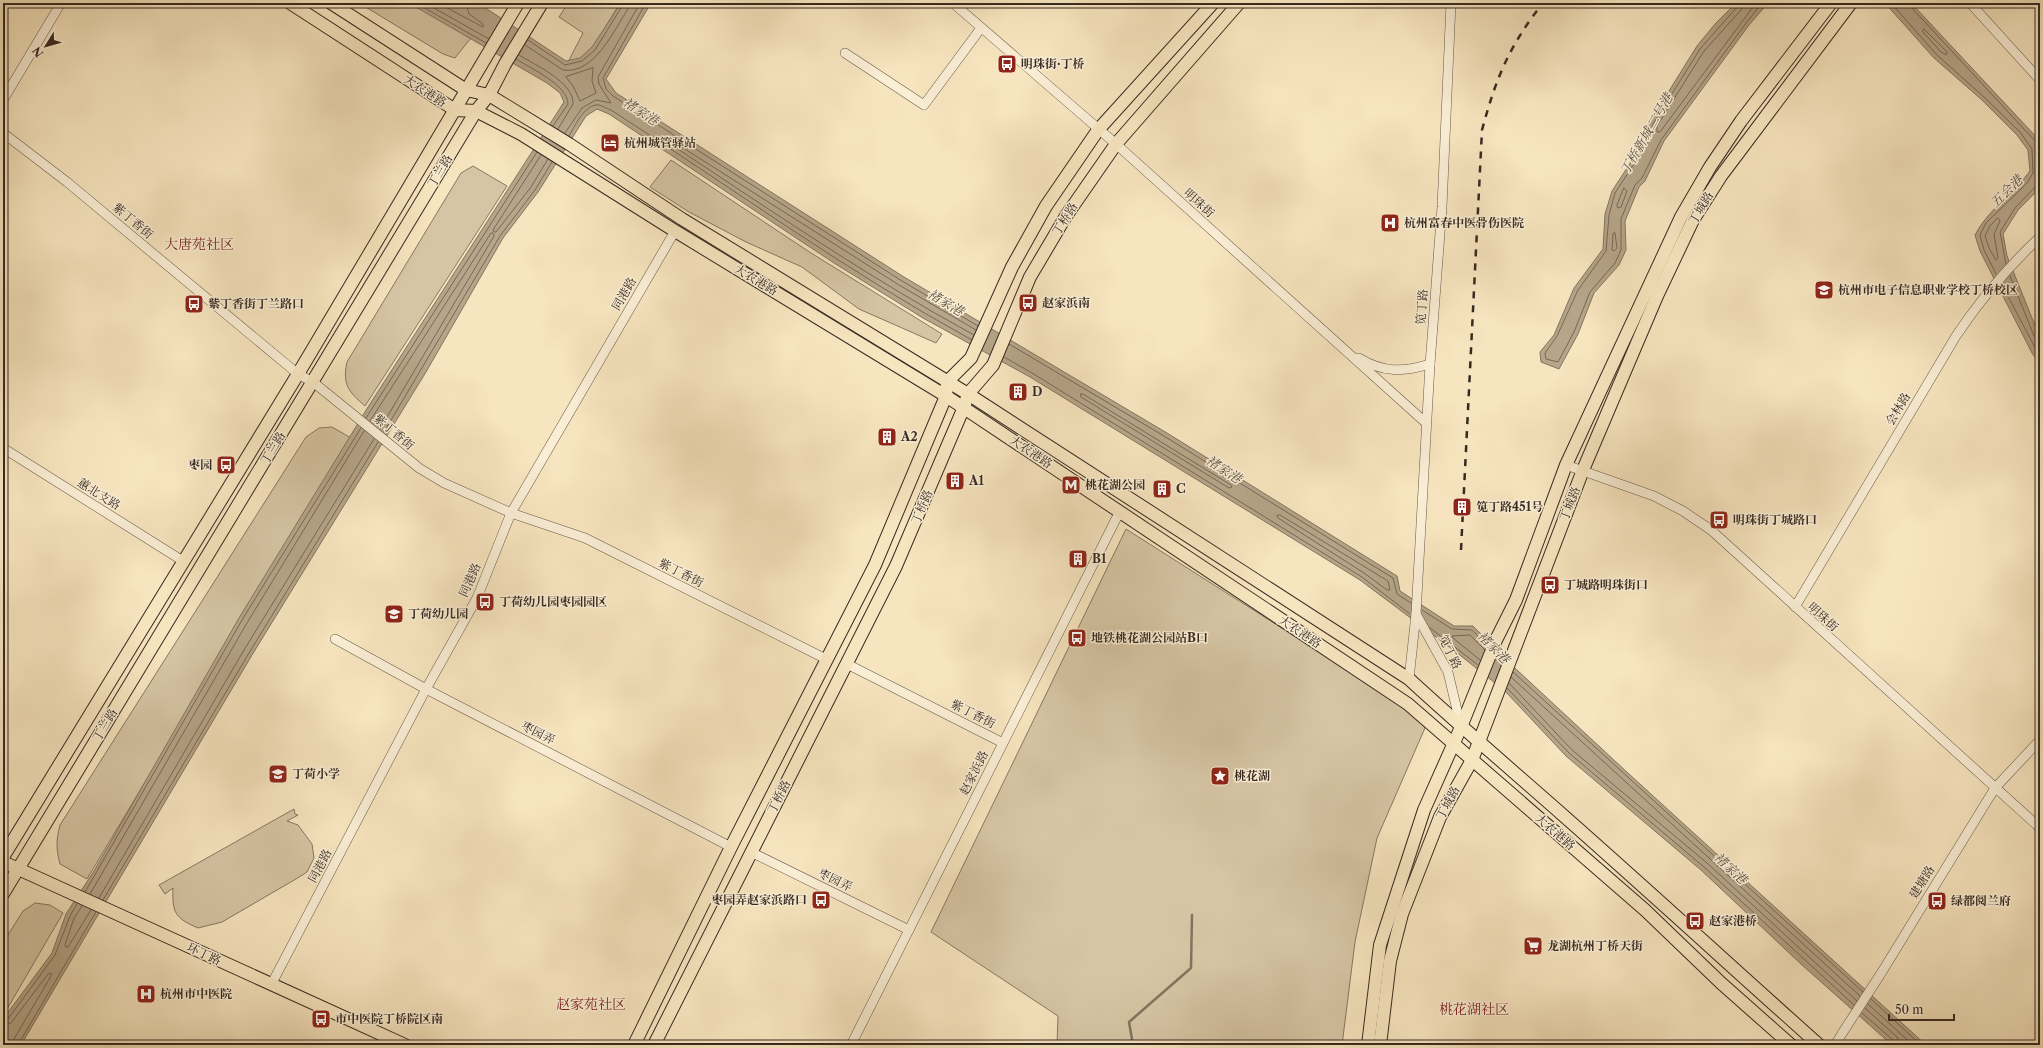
<svg xmlns="http://www.w3.org/2000/svg" width="2043" height="1048" font-family="'Libre Caslon Text','Noto Serif SC',serif">
<rect width="100%" height="100%" fill="#f7e5bf"/>
<filter id="stains"><feTurbulence type="fractalNoise" baseFrequency=".005" numOctaves="4"/><feColorMatrix values="0 0 0 0 .2 0 0 0 0 .09 0 0 0 0 .02 0 0 0 .5 -.17"/></filter>
<radialGradient id="worn" r=".72"><stop offset=".6" stop-color="#630" stop-opacity="0"/><stop offset="1" stop-color="#630" stop-opacity=".3"/></radialGradient>
<g fill="#d6c5a4" stroke="#867862">
<polygon points="359,3 422,3 474,34 455,58 443,54"/>
<polygon points="568,3 620,3 584,62 568,62 583,33 559,17"/>
<polygon points="671,160 811,253 942,334 936,343 859,309 802,267 746,242 689,212 650,187"/>
<path d="M473 166 507 186 365 406C349 392 342 385 347 362L461 173Z"/>
<path d="M332 427 351 438 87 879 60 864C56 849 56 840 60 825L306 437 319 428Z"/>
<polygon points="1126,529 1428,721 1377,838 1355,942 1342,1045 1057,1045 1058,1016 931,932"/>
<path d="M294 809 295 814 298 815 287 821 298 825 312 844 314 858 307 872 296 879 222 922 198 928C175 918 172 913 173 888L165 894 159 885Z"/>
<polygon points="35,903 50,905 63,913 3,1016 3,943 23,911"/>
</g>
<g fill="#b6a589" stroke="#83745f">
<polygon points="409,3 478,3 566,61 580,58 592,47 621,3 651,3 606,79 616,93 904,277 1167,433 1397,576 1400,591 1454,626 1473,626 1503,657 1629,774 1926,1045 1892,1045 1802,965 1701,870 1566,756 1505,691 1456,652 1360,580 1030,377 923,318 834,263 609,114 597,109 586,116 538,192 503,238 426,372 252,655 21,1045 3,1045 3,1019 52,953 66,914 94,871 239,618 368,407 564,102 560,93 547,83"/>
<polygon points="1736,3 1768,3 1749,25 1664,141 1645,181 1639,187 1625,221 1626,250 1619,265 1594,293 1578,334 1559,369 1541,362 1540,352 1554,335 1574,288 1603,249 1605,214 1612,191 1646,139 1649,123 1697,46 1715,24"/>
<path d="M1885 3 1913 5 2040 141V188L2018 210 2003 234 2007 256 2040 338V364L2032 353 1980 251 1975 235C1989 208 2013 195 2030 171L2028 150 2017 135 1982 100 1934 58Z"/>
</g>
<g fill="none" stroke-linecap="round" stroke-linejoin="round">
<g stroke="#766855" stroke-width="1">
<polyline points="416,3 486,43"/>
<polyline points="425,3 489,39"/>
<polyline points="438,3 483,27 483,24 469,14 466,3"/>
<polyline points="646,3 603,78 606,89 613,96 902,281 978,326"/>
<polyline points="1738,3 1737,7 1700,49 1653,124 1649,141 1615,193 1609,215 1606,251 1578,290 1557,336 1545,353 1546,359 1558,362 1574,332 1590,292 1615,263 1621,250 1621,219 1635,185 1642,178 1661,140 1746,23 1762,3"/>
<polyline points="1743,3 1741,10 1704,51 1657,126 1657,132 1660,132 1756,3"/>
<polyline points="1891,3 1937,55 1985,98 2020,132 2032,149 2033,173 2027,183 1986,223 1980,235 1984,250 1996,274"/>
<polyline points="1909,3 1911,7 2036,142 2040,143"/>
<polygon points="1924,29 1947,52 1946,55 1941,52 1923,32"/>
<polyline points="528,40 565,65 582,61 595,50 624,3"/>
<path d="M525 45 563 70C594 75 614 30 628 9L629 3"/>
<path d="M519 55C535 65 574 82 573 104L558 129"/>
<path d="M516 59C530 68 568 85 568 104L553 126"/>
<polygon points="593,68 592,81 596,93 580,101 573,86 566,77"/>
<polyline points="565,133 582,108 596,100 611,103 599,84 598,77 640,3"/>
<path d="M569 136C575 126 583 107 596 105 600 104 607 109 611 110 731 187 846 271 972 340"/>
<polyline points="541,155 493,230 494,232 496,232 531,187 548,159"/>
<polygon points="1624,188 1627,191 1621,207 1618,208 1617,206"/>
<polygon points="1998,218 2000,221 1994,234 1998,258 1996,260 1989,248 1985,236 1990,226"/>
<polygon points="1615,233 1617,248 1614,251 1612,250 1613,234"/>
<polyline points="2006,264 2000,232 2015,208 2036,186 2040,185"/>
<polyline points="2010,276 2034,336 2040,339"/>
<polyline points="2002,285 2040,357"/>
<path d="M974 335C871 279 773 212 675 147V144H677L899 285 976 330"/>
<polyline points="1009,344 1164,436 1393,578 1397,594 1411,603"/>
<polyline points="1004,357 1032,373 1362,577 1410,614"/>
<polygon points="1081,394 1083,394 1231,485 1232,487 1229,488 1081,397"/>
<polyline points="366,418 537,152"/>
<polyline points="370,421 491,233 493,233 494,236 380,429"/>
<polyline points="384,432 500,236 535,190 552,162"/>
<polygon points="1280,515 1388,581 1390,590 1387,590 1364,573 1278,518 1277,516"/>
<polyline points="1422,610 1452,629 1472,630 1487,645"/>
<polyline points="1430,628 1478,665"/>
<polyline points="1480,660 1453,638 1452,636 1470,635 1485,650"/>
<polyline points="1513,672 1863,992"/>
<polyline points="1511,677 1860,996"/>
<polyline points="1509,683 1572,750 1707,863 1857,1001"/>
<polyline points="1507,688 1569,753 1704,867 1854,1005"/>
<polyline points="85,892 242,620 361,428"/>
<polyline points="90,894 247,623 364,431"/>
<polyline points="99,898 244,650 374,439"/>
<polyline points="103,900 249,653 378,442"/>
<polyline points="82,906 74,918 65,945 66,947 68,947 91,910"/>
<polyline points="1871,999 1921,1045"/>
<polyline points="1868,1004 1913,1045"/>
<polyline points="1865,1008 1897,1037 1900,1045"/>
<polyline points="1862,1013 1893,1040 1895,1045"/>
<polyline points="3,1021 8,1019 55,955 70,916 77,904"/>
<polyline points="3,1026 11,1023 48,974 51,973 51,976 14,1039 13,1045"/>
<polyline points="18,1045 96,912"/>
</g>
<polyline stroke="#83745f" stroke-width="2.5" points="1133,1045 1129,1022 1191,968 1192,915"/>
<defs>
<g id="minor">
<polyline points="953,3 1116,144 1426,423"/>
<polyline points="1970,3 2040,80"/>
<polyline points="845,53 924,105 981,28"/>
<polyline points="3,100 61,3"/>
<polyline points="3,133 67,182 298,374 313,382 419,468 444,483 511,513 585,538 826,659"/>
<path d="M1359 358C1383 373 1404 372 1430 364"/>
<polyline points="3,448 183,561"/>
<polyline points="1566,465 1654,496 1683,511 1711,530 2040,828"/>
<path d="M1795 607 1956 336C1980 300 2008 267 2040 237"/>
<polyline points="1416,614 1448,672 1461,727"/>
<polyline points="335,639 426,689 731,847"/>
<polyline points="847,664 1003,743"/>
<polyline points="1409,679 1416,614 1430,364 1442,207 1451,3"/>
<polyline points="751,852 909,930"/>
<polyline points="1880,975 1995,788 2040,740"/>
<polyline points="271,985 426,689 477,598 511,513 675,231"/>
<polyline points="851,1045 1120,511"/>
<polyline points="1835,1045 1843,1032"/>
</g>
<g id="major">
<polyline points="290,3 455,110 476,111 521,134 675,231 946,396 1408,704 1645,910 1721,983 1791,1045"/>
<path d="M331 3 466 90 489 95 569 144 682 219 968 394 1409 679C1460 726 1513 771 1565 817 1650 892 1734 969 1819 1045"/>
<polyline points="3,857 298,374 518,3"/>
<polyline points="3,862 405,1045"/>
<polyline points="3,894 476,111 489,95 505,64 542,3"/>
<polyline points="634,1045 731,847 875,565 946,396 947,382 971,358 1012,267 1046,206 1098,130 1213,3"/>
<polyline points="654,1045 896,566 964,407 968,394 993,365 1030,277 1066,216 1116,144 1239,3"/>
<polyline points="1368,1045 1380,945 1424,810 1461,727 1496,640 1516,600 1566,465 1681,217 1710,167 1741,121 1831,3"/>
<polyline points="1380,1045 1390,961 1402,914 1440,817 1472,760 1583,470 1657,296 1693,220 1721,176 1851,3"/>
</g>
</defs>
<use href="#minor" stroke="#675948" stroke-width="10"/>
<use href="#major" stroke="#372a21" stroke-width="14"/>
<use href="#minor" stroke="#faeed5" stroke-width="9"/>
<use href="#major" stroke="#f7e5bf" stroke-width="12"/>
<path stroke="#372a21" stroke-width="2.5" stroke-dasharray="7 7" stroke-linecap="butt" d="M1461 550 1482 130C1496 78 1509 46 1543 3"/>
<defs>
<polyline id="minor-bridge" points="1843,1032 1880,975"/>
</defs>
<use href="#minor-bridge" stroke="#675948" stroke-width="10" stroke-linecap="butt"/>
<use href="#minor-bridge" stroke="#faeed5" stroke-width="9"/>
</g>
<defs>
<symbol id="bus-square" viewBox="-11 -11 22 22"><rect x="-9" y="-9" width="18" height="18" rx="4" fill="#8f2418" stroke="#faeed5"/><path d="M-5-6H5V4H4V6H2V4H-2V6H-4V4H-5ZM-3.5-4V0h7V-4ZM-3.5 1.2v1.5H-2V1.2ZM2 1.2v1.5H3.5V1.2Z" fill="#fff"/></symbol>
<symbol id="hotel-square" viewBox="-11 -11 22 22"><rect x="-9" y="-9" width="18" height="18" rx="4" fill="#8f2418" stroke="#faeed5"/><path d="M-6-4.5h1.5V1H6V5H4.5V3h-9V5H-6ZM-4 0a1.8 1.8 0 1 1 3.6 0ZM.5 0V-2.5h3Q6-2.5 6 0Z" fill="#fff"/></symbol>
<symbol id="hospital-square" viewBox="-11 -11 22 22"><rect x="-9" y="-9" width="18" height="18" rx="4" fill="#8f2418" stroke="#faeed5"/><path d="M-5-5h3v3.5h4V-5h3V5h-3V1.5h-4V5h-3Z" fill="#fff"/></symbol>
<symbol id="school-square" viewBox="-11 -11 22 22"><rect x="-9" y="-9" width="18" height="18" rx="4" fill="#8f2418" stroke="#faeed5"/><path d="M0-5L7-2L0 1L-7-2ZM-4 1L0 2.5L4 1V4Q0 6-4 4Z" fill="#fff"/></symbol>
<symbol id="building-square" viewBox="-11 -11 22 22"><rect x="-9" y="-9" width="18" height="18" rx="4" fill="#8f2418" stroke="#faeed5"/><path d="M-4-6H4V6H1V3H-1V6H-4ZM-2.5-4.3h1.7v1.8h-1.7ZM.8-4.3h1.7v1.8H.8ZM-2.5-1h1.7V.8h-1.7ZM.8-1h1.7V.8H.8Z" fill="#fff"/></symbol>
<symbol id="metro-square" viewBox="-11 -11 22 22"><rect x="-9" y="-9" width="18" height="18" rx="4" fill="#8f2418" stroke="#faeed5"/><path d="M-5.5 5V-5H-3L0 0L3-5H5.5V5H3V-.5L0 4L-3-.5V5Z" fill="#fff"/></symbol>
<symbol id="sight-square" viewBox="-11 -11 22 22"><rect x="-9" y="-9" width="18" height="18" rx="4" fill="#8f2418" stroke="#faeed5"/><path d="M0-6L1.8-2.2L6-1.7L2.9 1.2L3.7 5.4L0 3.3L-3.7 5.4L-2.9 1.2L-6-1.7L-1.8-2.2Z" fill="#fff"/></symbol>
<symbol id="supermarket-square" viewBox="-11 -11 22 22"><rect x="-9" y="-9" width="18" height="18" rx="4" fill="#8f2418" stroke="#faeed5"/><path d="M-6-5.5h2.5l.6 2H6L4.5 2H-2.5L-4.4-4H-6ZM-1.5 3.2a1.3 1.3 0 1 0 .1 0ZM3 3.2a1.3 1.3 0 1 0 .1 0Z" fill="#fff"/></symbol>
</defs>
<g fill-rule="evenodd">
<use href="#bus-square" x="996" y="53" width="22" height="22"/>
<use href="#hotel-square" x="599" y="132" width="22" height="22"/>
<use href="#hospital-square" x="1379" y="212" width="22" height="22"/>
<use href="#school-square" x="1813" y="279" width="22" height="22"/>
<use href="#bus-square" x="1017" y="292" width="22" height="22"/>
<use href="#bus-square" x="183" y="293" width="22" height="22"/>
<use href="#building-square" x="1007" y="381" width="22" height="22"/>
<use href="#building-square" x="876" y="426" width="22" height="22"/>
<use href="#bus-square" x="215" y="454" width="22" height="22"/>
<use href="#building-square" x="944" y="470" width="22" height="22"/>
<use href="#metro-square" x="1060" y="474" width="22" height="22"/>
<use href="#building-square" x="1151" y="478" width="22" height="22"/>
<use href="#building-square" x="1451" y="496" width="22" height="22"/>
<use href="#bus-square" x="1708" y="509" width="22" height="22"/>
<use href="#building-square" x="1067" y="548" width="22" height="22"/>
<use href="#bus-square" x="1539" y="574" width="22" height="22"/>
<use href="#bus-square" x="474" y="591" width="22" height="22"/>
<use href="#school-square" x="383" y="603" width="22" height="22"/>
<use href="#bus-square" x="1066" y="627" width="22" height="22"/>
<use href="#school-square" x="267" y="763" width="22" height="22"/>
<use href="#sight-square" x="1209" y="765" width="22" height="22"/>
<use href="#bus-square" x="810" y="889" width="22" height="22"/>
<use href="#bus-square" x="1926" y="890" width="22" height="22"/>
<use href="#bus-square" x="1684" y="910" width="22" height="22"/>
<use href="#supermarket-square" x="1522" y="935" width="22" height="22"/>
<use href="#hospital-square" x="135" y="983" width="22" height="22"/>
<use href="#bus-square" x="310" y="1008" width="22" height="22"/>
</g>
<g text-anchor="middle" stroke-width="3" stroke-linejoin="round" paint-order="stroke">
<g font-size="12" font-weight="bold" fill="#372a21" stroke="#faeed5" text-anchor="start">
<text x="1021" y="68">明珠街·丁桥</text>
<text x="624" y="147">杭州城管驿站</text>
<text x="1404" y="227">杭州富春中医骨伤医院</text>
<text x="1838" y="294">杭州市电子信息职业学校丁桥校区</text>
<text x="1042" y="307">赵家浜南</text>
<text x="208" y="308">紫丁香街丁兰路口</text>
<text x="1032" y="396">D</text>
<text x="901" y="441">A2</text>
<text x="212" y="469" text-anchor="end">枣园</text>
<text x="969" y="485">A1</text>
<text x="1085" y="489">桃花湖公园</text>
<text x="1176" y="493">C</text>
<text x="1476" y="511">笕丁路451号</text>
<text x="1733" y="524">明珠街丁城路口</text>
<text x="1092" y="563">B1</text>
<text x="1564" y="589">丁城路明珠街口</text>
<text x="499" y="606">丁荷幼儿园枣园园区</text>
<text x="408" y="618">丁荷幼儿园</text>
<text x="1091" y="642">地铁桃花湖公园站B口</text>
<text x="292" y="778">丁荷小学</text>
<text x="1234" y="780">桃花湖</text>
<text x="807" y="904" text-anchor="end">枣园弄赵家浜路口</text>
<text x="1951" y="905">绿都阅兰府</text>
<text x="1709" y="925">赵家港桥</text>
<text x="1547" y="950">龙湖杭州丁桥天街</text>
<text x="160" y="998">杭州市中医院</text>
<text x="335" y="1023">市中医院丁桥院区南</text>
</g>
<g font-size="12" fill="#372a21" stroke="#faeed5">
<text transform="translate(425 91) rotate(33)" y="4">大农港路</text>
<text transform="translate(440 171) rotate(-59)" y="4">丁兰路</text>
<text transform="translate(1199 203) rotate(42)" y="4">明珠街</text>
<text transform="translate(1701 208) rotate(-59)" y="4">丁城路</text>
<text transform="translate(1065 219) rotate(-58)" y="4">丁桥路</text>
<text transform="translate(133 221) rotate(40)" y="4">紫丁香街</text>
<text transform="translate(756 280) rotate(31)" y="4">大农港路</text>
<text transform="translate(624 294) rotate(-60)" y="4">同港路</text>
<text transform="translate(1422 307) rotate(-86)" y="4">笕丁路</text>
<text transform="translate(1898 409) rotate(-59)" y="4">会林路</text>
<text transform="translate(394 432) rotate(40)" y="4">紫丁香街</text>
<text transform="translate(273 448) rotate(-59)" y="4">丁兰路</text>
<text transform="translate(1031 452) rotate(34)" y="4">大农港路</text>
<text transform="translate(99 494) rotate(32)" y="4">蕙北支路</text>
<text transform="translate(1570 504) rotate(-69)" y="4">丁城路</text>
<text transform="translate(922 507) rotate(-67)" y="4">丁桥路</text>
<text transform="translate(681 573) rotate(27)" y="4">紫丁香街</text>
<text transform="translate(470 580) rotate(-66)" y="4">同港路</text>
<text transform="translate(1823 617) rotate(42)" y="4">明珠街</text>
<text transform="translate(1300 632) rotate(34)" y="4">大农港路</text>
<text transform="translate(1450 652) rotate(64)" y="4">笕丁路</text>
<text transform="translate(973 714) rotate(27)" y="4">紫丁香街</text>
<text transform="translate(105 725) rotate(-59)" y="4">丁兰路</text>
<text transform="translate(538 733) rotate(27)" y="4">枣园弄</text>
<text transform="translate(974 773) rotate(-63)" y="4">赵家浜路</text>
<text transform="translate(779 797) rotate(-63)" y="4">丁桥路</text>
<text transform="translate(1448 803) rotate(-62)" y="4">丁城路</text>
<text transform="translate(1555 832) rotate(41)" y="4">大农港路</text>
<text transform="translate(320 866) rotate(-62)" y="4">同港路</text>
<text transform="translate(835 880) rotate(26)" y="4">枣园弄</text>
<text transform="translate(1922 882) rotate(-58)" y="4">建塘路</text>
<text transform="translate(204 954) rotate(25)" y="4">环丁路</text>
</g>
<g font-size="13" font-style="italic" fill="#5d4f40" stroke="#faeed5">
<text transform="translate(641 111) rotate(33)" y="5">褚家港</text>
<text transform="translate(1646 134) rotate(-60)" y="5">丁桥新城二号港</text>
<text transform="translate(2006 191) rotate(-44)" y="5">五会港</text>
<text transform="translate(946 302) rotate(31)" y="5">褚家港</text>
<text transform="translate(1224 469) rotate(33)" y="5">褚家港</text>
<text transform="translate(1494 647) rotate(45)" y="5">褚家港</text>
<text transform="translate(1731 868) rotate(43)" y="5">褚家港</text>
</g>
<g font-size="14" fill="#7a1f14" stroke="#faeed5">
<text x="199" y="249">大唐苑社区</text>
<text x="591" y="1009">赵家苑社区</text>
<text x="1474" y="1014">桃花湖社区</text>
</g>
</g>
<rect width="2043" height="1048" fill="none" stroke="#f7e5bf" stroke-width="16"/>
<rect x="4" y="4" width="2035" height="1040" fill="none" stroke="#372a21" stroke-width="2"/>
<rect x="8" y="8" width="2027" height="1032" fill="none" stroke="#372a21"/>
<g transform="translate(46 46) rotate(233)" stroke="#faeed5" stroke-width="3" paint-order="stroke">
<path d="M0-3L7 15L0 10L-7 15Z" fill="#372a21"/>
<text y="-6" font-size="11" font-weight="bold" text-anchor="middle" fill="#372a21">N</text>
</g>
<path d="M1889 1014v6h65v-6" fill="none" stroke="#372a21" stroke-width="2"/>
<text x="1895" y="1014" font-size="12" fill="#372a21" stroke="#faeed5" stroke-width="3" paint-order="stroke">50 m</text>
<rect width="100%" height="100%" filter="url(#stains)"/>
<rect width="100%" height="100%" fill="url(#worn)"/>
</svg>
